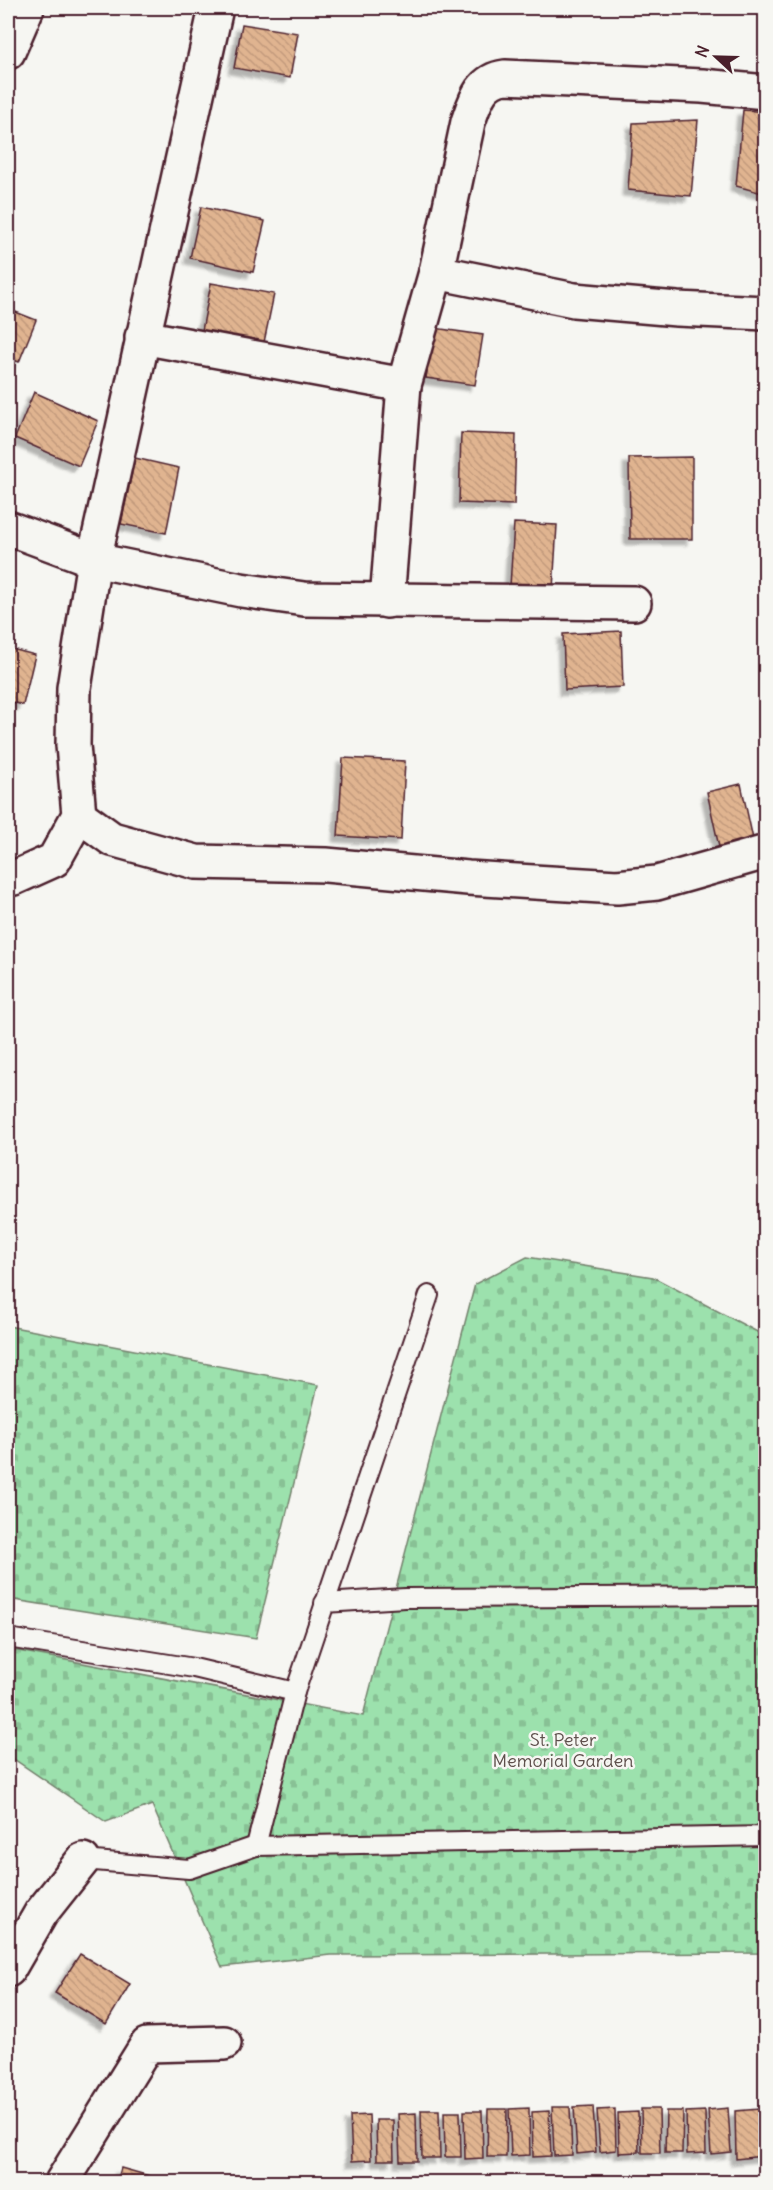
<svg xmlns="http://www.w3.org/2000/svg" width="773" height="2190" font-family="Delius,sans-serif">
<defs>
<pattern id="cemetery-stones" width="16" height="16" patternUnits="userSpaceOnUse" patternTransform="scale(1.5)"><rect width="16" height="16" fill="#9ce1ad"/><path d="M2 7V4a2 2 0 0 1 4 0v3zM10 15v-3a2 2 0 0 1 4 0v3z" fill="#88c195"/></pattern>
<pattern id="building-back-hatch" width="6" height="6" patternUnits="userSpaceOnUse" patternTransform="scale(1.5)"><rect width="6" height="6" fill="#e0b490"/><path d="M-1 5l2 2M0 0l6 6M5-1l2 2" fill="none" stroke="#c29a7c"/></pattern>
<filter id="shadow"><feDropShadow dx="-5.5" dy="5.5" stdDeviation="1.5" flood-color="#0004"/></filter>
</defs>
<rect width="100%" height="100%" fill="#f6f6f2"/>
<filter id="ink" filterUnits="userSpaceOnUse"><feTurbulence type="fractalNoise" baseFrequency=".0167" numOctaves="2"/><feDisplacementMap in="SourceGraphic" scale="12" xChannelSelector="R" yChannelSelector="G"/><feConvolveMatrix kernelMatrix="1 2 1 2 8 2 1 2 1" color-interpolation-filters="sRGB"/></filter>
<g filter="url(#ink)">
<g fill="url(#cemetery-stones)" stroke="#73806c" stroke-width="1.5">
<polygon points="527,1257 653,1277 765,1336 765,1953 331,1955 222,1967 152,1805 106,1822 8,1755 8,1649 363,1716 475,1284"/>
<polygon points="8,1326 318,1385 256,1638 8,1599"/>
</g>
<g fill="url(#building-back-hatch)" stroke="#4a1f2b" stroke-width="1.5" filter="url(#shadow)">
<polygon points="242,24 298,33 290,78 234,68"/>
<polygon points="743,110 766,112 766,194 736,186"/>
<polygon points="698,120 691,196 628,190 633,123"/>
<polygon points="201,207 265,221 253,272 190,258"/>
<polygon points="211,283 274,294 262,352 200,341"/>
<polygon points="8,309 36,320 19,362 8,358"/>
<polygon points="434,328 483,335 475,385 426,378"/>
<polygon points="34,392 98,421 79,466 15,438"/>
<polygon points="461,433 516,435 514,505 459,503"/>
<polygon points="692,457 692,539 630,539 629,458"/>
<polygon points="135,458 179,468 166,533 121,524"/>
<polygon points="514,523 557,525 553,589 510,586"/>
<polygon points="621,631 623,687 565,690 563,634"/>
<polygon points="8,648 35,655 23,705 8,701"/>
<polygon points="343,758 405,761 401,840 338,836"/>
<polygon points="741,784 753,839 719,847 707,792"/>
<polygon points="80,1954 130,1984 106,2024 55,1993"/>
<polygon points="593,2106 596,2152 577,2154 574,2107"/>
<polygon points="552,2107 570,2107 572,2155 554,2156"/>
<polygon points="529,2108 530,2155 511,2156 509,2109"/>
<polygon points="728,2108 731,2152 711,2154 708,2110"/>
<polygon points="488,2109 507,2109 506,2157 487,2157"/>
<polygon points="615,2109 616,2150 600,2152 597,2110"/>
<polygon points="641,2109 659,2109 660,2153 642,2153"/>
<polygon points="759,2109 763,2156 736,2159 735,2111"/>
<polygon points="421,2110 439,2110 440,2158 422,2158"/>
<polygon points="766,2110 766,2156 763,2156 761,2111"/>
<polygon points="464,2111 482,2111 483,2158 465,2159"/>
<polygon points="549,2111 551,2156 533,2157 532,2112"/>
<polygon points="666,2111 683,2111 682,2153 665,2153"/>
<polygon points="705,2111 706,2153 687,2154 686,2112"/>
<polygon points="444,2112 460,2112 461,2157 445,2157"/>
<polygon points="638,2112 639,2152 619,2153 618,2113"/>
<polygon points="416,2113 417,2161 400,2161 398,2114"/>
<polygon points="369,2115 371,2160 352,2161 350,2116"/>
<polygon points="376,2120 393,2120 394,2160 377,2160"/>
<polygon points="121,2168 171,2182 117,2182"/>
</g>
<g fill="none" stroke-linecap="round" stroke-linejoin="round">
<defs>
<g id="lane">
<polyline points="324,1603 405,1598 766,1596"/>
<polyline points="8,1638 194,1668 295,1692"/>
<polyline points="256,1846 295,1692 429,1295"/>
<polyline points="83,1860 189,1869 256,1846 766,1836"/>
</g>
<g id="street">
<polyline points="8,52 27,8"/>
<polyline points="436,272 574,300 677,309 766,313"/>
<polyline points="142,337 404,385"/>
<polyline points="8,528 94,560 241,590 304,599 634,603"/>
<path d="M387 601 404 385 436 272 468 122C475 102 480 80 505 77L702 86 766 92"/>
<polyline points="79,815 112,839 196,862 326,865 468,878 617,887 657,883 766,852"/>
<polyline points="8,879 14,878 54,860 79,815 73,745 74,688 94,560 216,8"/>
<polyline points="8,1970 41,1913 83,1860"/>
<polyline points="62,2182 147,2045 224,2043"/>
</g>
</defs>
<use href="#lane" stroke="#4a1f2b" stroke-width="22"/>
<use href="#street" stroke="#4a1f2b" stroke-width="38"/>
<use href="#lane" stroke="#f6f6f2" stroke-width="18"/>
<use href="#street" stroke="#f6f6f2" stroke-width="33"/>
</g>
</g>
<g text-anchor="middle" stroke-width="5" stroke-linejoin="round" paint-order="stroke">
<g font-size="18" fill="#5e504c" stroke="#f6f6f2">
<text x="563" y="1746">St. Peter<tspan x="563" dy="21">Memorial Garden</tspan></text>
</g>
</g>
<rect width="773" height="2190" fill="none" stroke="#f6f6f2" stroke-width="30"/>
<rect x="15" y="15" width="743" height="2160" fill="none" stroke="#4a1f2b" stroke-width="2" filter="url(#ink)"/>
<g transform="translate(716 57) rotate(292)" stroke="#f6f6f2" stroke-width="4.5" paint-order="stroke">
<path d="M0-4.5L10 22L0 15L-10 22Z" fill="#4a1f2b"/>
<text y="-9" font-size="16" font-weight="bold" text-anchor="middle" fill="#4a1f2b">N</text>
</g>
</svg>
